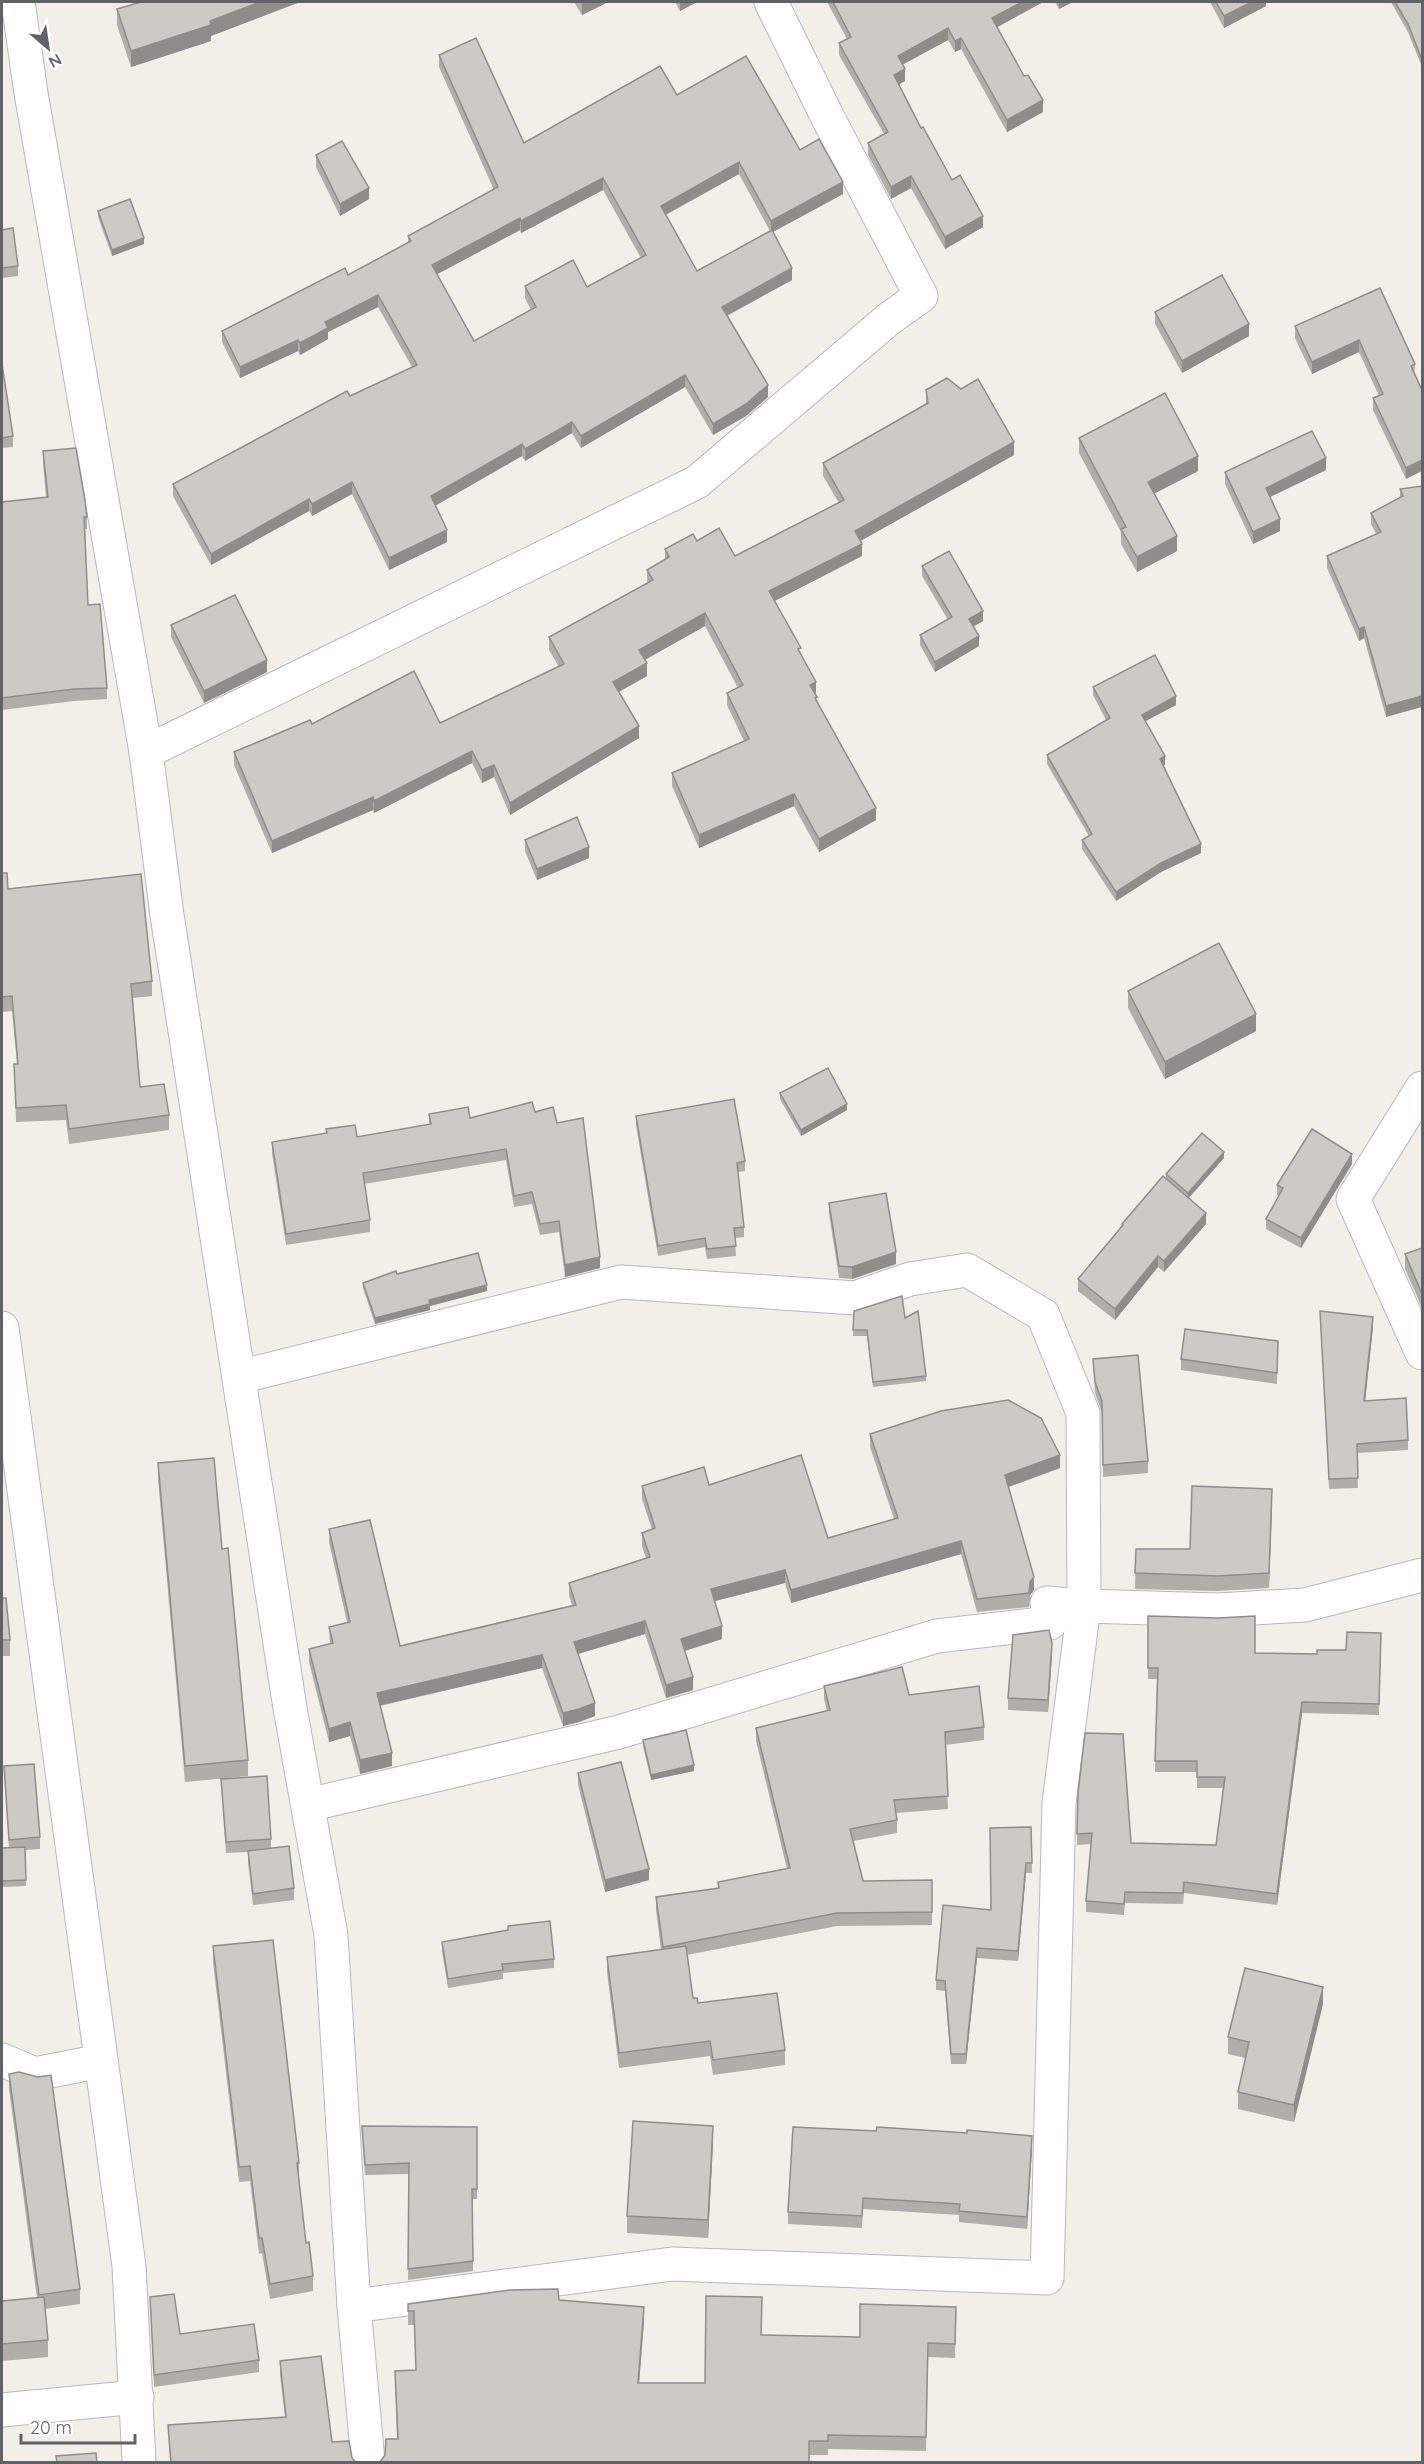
<svg xmlns="http://www.w3.org/2000/svg" width="1424" height="2464" font-family="Quicksand,sans-serif">
<rect width="100%" height="100%" fill="#f1efe8"/>
<g fill="none" stroke-linecap="round" stroke-linejoin="round">
<defs>
<g id="minor">
<polyline points="18,2 31,93 146,752 167,915 290,1708 331,1935 354,2306 368,2462"/>
<polyline points="146,752 697,482 890,318 921,296 827,116 771,2"/>
<polyline points="1422,1088 1353,1199 1422,1353"/>
<polyline points="2,1328 129,2266 139,2462"/>
<polyline points="239,1377 621,1282 855,1298 910,1279 967,1270 1043,1315 1083,1413 1084,1606 1059,1803 1047,2278 672,2264 354,2306"/>
<polyline points="308,1805 619,1732 937,1636 1050,1623 1047,1603 1084,1606 1218,1610 1305,1605 1422,1575"/>
<polyline points="2,2060 35,2074 101,2061"/>
<polyline points="2,2410 137,2397"/>
</g>
</defs>
<use href="#minor" stroke="#b5b8bc" stroke-width="35"/>
<use href="#minor" stroke="#fff" stroke-width="33"/>
</g>
<g fill="#afaea9" fill-rule="evenodd">
<polygon points="141,2 300,2 211,36 211,41 131,67 117,25 117,9"/>
<polygon points="574,2 608,2 582,15"/>
<polygon points="675,2 697,2 680,11"/>
<polygon points="827,2 1043,2 997,27 1043,112 1007,132 961,49 955,52 948,40 902,65 905,81 899,84 921,128 952,180 983,227 945,249 911,188 891,199 868,155 868,143 884,134 839,55 839,43 847,39"/>
<polygon points="1055,2 1073,2 1059,9"/>
<polygon points="1210,2 1266,2 1266,6 1224,28"/>
<polygon points="1391,2 1422,2 1422,67 1408,32"/>
<path d="M439 55 524 143 677 95 800 150 843 194 773 232 792 280 727 316 768 397 746 416 713 435 685 387 581 448 572 433 525 461 522 456 435 506 447 542 389 570 352 494 312 516 309 511 211 565 173 496V484L350 396 412 367 378 307 328 332V339L300 355 298 351 240 378 222 342V331L348 275 408 242V236L494 190 439 67ZM739 174 770 231 697 271 666 215ZM603 190 641 258 587 287 525 286V298L531 310 474 341 437 274 520 230 521 233Z"/>
<polygon points="316,155 369,199 340,216 316,167"/>
<polygon points="98,211 144,244 112,256 98,217"/>
<polygon points="2,230 18,266 18,276 2,278"/>
<polygon points="1380,288 1415,364 1406,479 1373,410 1373,398 1379,396 1359,352 1312,374 1295,338 1295,326"/>
<polygon points="1155,312 1249,336 1182,373 1155,324"/>
<polygon points="2,364 13,436 13,447 2,448"/>
<polygon points="926,390 1014,455 860,541 862,556 774,601 801,655 815,694 817,702 876,820 819,852 794,806 699,848 672,786 672,773 744,741 727,705 727,693 738,688 705,626 645,660 647,676 619,692 639,738 510,815 494,777 482,783 472,763 374,813 373,810 272,853 234,765 234,752 312,724 440,723 559,667 549,650 549,637 647,583 647,570 665,560 665,549 697,541 735,556 839,503 823,476 823,463 926,404"/>
<polygon points="1079,438 1198,471 1154,493 1177,551 1137,572 1121,544 1121,532 1079,453"/>
<polygon points="43,451 87,517 87,529 85,529 88,605 107,688 107,699 74,701 2,710 2,502 46,497 43,463"/>
<polygon points="1326,470 1270,497 1280,531 1253,544 1225,484 1225,472"/>
<polygon points="1422,486 1386,717 1364,638 1359,641 1327,568 1327,556 1376,534 1371,524 1371,513 1400,498 1400,489"/>
<polygon points="922,566 983,621 974,626 979,646 935,672 920,645 920,635 948,620 922,576"/>
<polygon points="171,625 267,672 204,703 171,637"/>
<polygon points="1093,687 1176,705 1145,721 1165,765 1164,766 1201,853 1161,872 1116,901 1082,849 1082,840 1089,836 1047,764 1047,755 1106,720 1093,695"/>
<polygon points="525,840 589,858 537,880 525,851"/>
<polygon points="2,873 8,889 152,981 152,996 133,998 140,1087 169,1115 169,1130 69,1144 66,1120 16,1122 14,1064 17,1064 12,1011 2,1012"/>
<polygon points="1128,991 1256,1031 1165,1079 1128,1008"/>
<polygon points="780,1093 847,1110 801,1136 780,1099"/>
<polygon points="535,1112 557,1123 600,1268 565,1277 559,1232 540,1235 532,1204 514,1207 506,1160 364,1184 370,1220 370,1232 286,1245 272,1153 272,1142 326,1133 326,1129 357,1137 429,1124 429,1114 470,1118"/>
<polygon points="636,1116 745,1161 745,1171 738,1172 744,1227 744,1237 735,1238 736,1256 707,1259 705,1247 658,1256 636,1125"/>
<polygon points="1224,1158 1188,1198 1206,1224 1164,1272 1158,1267 1115,1320 1078,1291 1078,1279 1122,1227 1122,1224 1166,1179 1166,1174"/>
<polygon points="1352,1164 1301,1248 1266,1229 1266,1219 1279,1196 1277,1195 1277,1185"/>
<polygon points="829,1203 896,1264 852,1279 839,1278 829,1214"/>
<polygon points="1422,1248 1422,1308 1405,1269 1405,1254"/>
<polygon points="397,1274 487,1291 430,1306 430,1310 426,1311 375,1324 363,1288 363,1283"/>
<polygon points="854,1311 905,1318 926,1376 926,1381 873,1387 867,1336 853,1336"/>
<polygon points="1320,1311 1373,1327 1365,1401 1408,1440 1408,1450 1357,1453 1358,1488 1329,1489"/>
<polygon points="1278,1341 1277,1384 1181,1370 1181,1359"/>
<polygon points="1093,1359 1148,1461 1148,1473 1103,1477 1102,1413 1095,1393"/>
<polygon points="870,1434 1060,1468 1009,1487 1034,1590 1030,1595 1029,1607 977,1612 961,1554 791,1603 785,1583 715,1601 722,1639 685,1651 693,1690 666,1698 645,1634 578,1654 595,1716 579,1722 563,1726 542,1668 380,1706 392,1766 360,1774 350,1736 329,1742 309,1662 309,1649 330,1644 329,1627 347,1622 329,1542 329,1529 400,1646 572,1605 569,1596 569,1583 646,1558 642,1546 642,1533 652,1530 642,1499 642,1486 709,1485 828,1538 894,1519 870,1447"/>
<polygon points="158,1463 222,1549 248,1760 248,1776 185,1782 158,1479"/>
<polygon points="1272,1504 1269,1588 1218,1591 1135,1589 1136,1549 1190,1549"/>
<polygon points="2,1598 10,1640 10,1656 2,1656"/>
<polygon points="1148,1616 1255,1653 1317,1654 1346,1650 1381,1633 1379,1715 1302,1713 1277,1905 1184,1893 1183,1904 1125,1903 1124,1915 1086,1912 1086,1901 1091,1844 1077,1845 1078,1793 1131,1843 1216,1845 1223,1788 1197,1788 1197,1772 1155,1772 1157,1679 1148,1679"/>
<polygon points="1052,1654 1048,1712 1008,1710 1008,1698"/>
<polygon points="824,1686 909,1695 984,1727 984,1740 945,1745 948,1809 896,1813 897,1820 897,1833 853,1841 863,1881 932,1880 932,1925 837,1926 687,1955 693,1998 698,2003 785,2050 785,2065 713,2075 710,2056 619,2068 607,1972 607,1957 661,1950 656,1910 656,1897 718,1888 718,1882 787,1869 756,1741 756,1728 827,1711 824,1699"/>
<polygon points="643,1740 694,1771 651,1780 643,1746"/>
<polygon points="4,1766 40,1837 40,1849 25,1850 26,1886 2,1887 2,1848 9,1848"/>
<polygon points="578,1773 649,1880 605,1892 578,1785"/>
<polygon points="221,1779 271,1839 271,1848 294,1888 294,1900 253,1905 248,1862 248,1852 226,1853"/>
<polygon points="1031,1827 1032,1873 1026,1873 1018,1961 977,1958 966,2064 951,2064 945,1991 936,1990 936,1980 991,1910"/>
<polygon points="442,1942 554,1959 554,1968 503,1973 503,1979 448,1988 442,1951"/>
<polygon points="213,1946 299,2163 299,2178 306,2243 313,2276 313,2291 270,2299 262,2253 259,2254 250,2181 239,2182 213,1962"/>
<polygon points="1323,2004 1294,2122 1238,2109 1238,2092 1245,2058 1228,2054 1228,2037"/>
<polygon points="9,2074 80,2289 80,2304 45,2309 48,2340 48,2357 2,2361 2,2301 37,2298 9,2089"/>
<polygon points="362,2126 477,2127 477,2199 473,2199 473,2271 408,2280 409,2174 365,2175"/>
<polygon points="713,2143 708,2238 627,2233 627,2216"/>
<polygon points="1032,2148 1027,2229 959,2222 959,2215 863,2209 862,2228 788,2224 788,2212"/>
<polygon points="150,2297 180,2334 259,2360 259,2372 154,2387"/>
<polygon points="559,2300 644,2321 639,2383 705,2383 761,2335 860,2337 956,2321 955,2358 928,2357 926,2451 828,2449 828,2455 385,2455 397,2439 395,2371 416,2370 414,2325 408,2325 408,2304"/>
<polygon points="280,2361 332,2442 357,2463 170,2463 168,2425 285,2417 280,2375"/>
</g>
<g fill="#8f8d8a">
<polygon points="260,2 300,2 211,36 211,41 131,67 131,51"/>
<polygon points="582,2 608,2 582,15"/>
<polygon points="680,2 697,2 680,11"/>
<polygon points="1022,2 1043,2 992,30 992,18"/>
<polygon points="1059,2 1073,2 1059,9"/>
<polygon points="1252,2 1266,2 1266,6 1224,28 1224,16"/>
<polygon points="948,28 948,40 898,67 898,56"/>
<polygon points="961,38 961,49 955,52 955,41"/>
<polygon points="905,69 905,81 894,87 894,75"/>
<polygon points="1043,100 1043,112 1007,132 1007,120"/>
<polygon points="739,162 739,174 661,217 661,206"/>
<polygon points="911,176 911,188 891,199 891,187"/>
<polygon points="603,178 603,190 521,233 521,221"/>
<polygon points="843,182 843,194 771,233 771,221"/>
<polygon points="369,188 369,199 340,216 340,204"/>
<polygon points="983,216 983,227 945,249 945,237"/>
<polygon points="520,218 520,230 432,277 432,265"/>
<polygon points="144,238 144,244 112,256 112,250"/>
<polygon points="792,268 792,280 722,318 722,307"/>
<polygon points="378,295 378,307 328,332 328,339 300,355 300,343 325,322"/>
<polygon points="1249,324 1249,336 1182,373 1182,361"/>
<polygon points="298,340 298,351 240,378 240,367"/>
<polygon points="1359,340 1359,352 1312,374 1312,362"/>
<polygon points="685,375 685,387 581,448 581,436"/>
<polygon points="768,385 768,397 746,416 713,435 713,424"/>
<polygon points="572,422 572,433 525,461 525,449"/>
<polygon points="1014,442 1014,455 855,544 855,531"/>
<polygon points="522,444 522,456 431,508 431,496"/>
<polygon points="1198,456 1198,471 1148,497 1148,482"/>
<polygon points="1326,458 1326,470 1266,499 1266,488"/>
<polygon points="1422,460 1422,471 1406,479 1406,468"/>
<polygon points="352,482 352,494 312,516 312,504"/>
<polygon points="309,499 309,511 211,565 211,554"/>
<polygon points="1280,519 1280,531 1253,544 1253,532"/>
<polygon points="447,530 447,542 389,570 389,558"/>
<polygon points="1177,536 1177,551 1137,572 1137,557"/>
<polygon points="862,544 862,556 769,604 769,591"/>
<polygon points="983,611 983,621 969,629 969,619"/>
<polygon points="705,613 705,626 639,663 639,650"/>
<polygon points="1364,627 1364,638 1359,641 1359,629"/>
<polygon points="979,636 979,646 935,672 935,662"/>
<polygon points="267,660 267,672 204,703 204,691"/>
<polygon points="647,663 647,676 613,695 613,682"/>
<polygon points="816,682 816,694 810,685"/>
<polygon points="1176,696 1176,705 1142,723 1142,715"/>
<polygon points="1422,696 1422,707 1386,717 1386,706"/>
<polygon points="639,726 639,738 510,815 510,803"/>
<polygon points="472,751 472,763 374,813 374,801"/>
<polygon points="1165,756 1165,765 1160,767 1160,759"/>
<polygon points="494,765 494,777 482,783 482,770"/>
<polygon points="794,794 794,806 699,848 699,835"/>
<polygon points="373,797 373,810 272,853 272,841"/>
<polygon points="876,808 876,820 819,852 819,839"/>
<polygon points="1201,844 1201,853 1161,872 1116,901 1116,892 1161,863"/>
<polygon points="589,847 589,858 537,880 537,869"/>
<polygon points="1256,1014 1256,1031 1165,1079 1165,1062"/>
<polygon points="847,1104 847,1110 801,1136 801,1130"/>
<polygon points="1224,1152 1224,1158 1188,1199 1188,1193"/>
<polygon points="1352,1154 1352,1164 1301,1248 1301,1238"/>
<polygon points="1206,1213 1206,1224 1164,1272 1164,1261"/>
<polygon points="896,1252 896,1264 852,1279 852,1267"/>
<polygon points="1158,1256 1158,1267 1115,1320 1115,1309"/>
<polygon points="600,1257 600,1268 565,1277 565,1265"/>
<polygon points="487,1285 487,1291 430,1306 430,1310 426,1311 375,1324 375,1318 429,1300"/>
<polygon points="1373,1317 1373,1327 1364,1411 1364,1401"/>
<polygon points="1060,1455 1060,1468 1005,1488 1005,1475"/>
<polygon points="1272,1489 1272,1504 1269,1588 1269,1573"/>
<polygon points="961,1541 961,1554 791,1603 791,1590"/>
<polygon points="785,1570 785,1583 711,1602 711,1589"/>
<polygon points="1034,1577 1034,1590 1030,1595 1029,1607 1030,1582"/>
<polygon points="645,1621 645,1634 574,1655 574,1642"/>
<polygon points="722,1626 722,1639 681,1652 681,1639"/>
<polygon points="1052,1643 1052,1654 1048,1712 1048,1700"/>
<polygon points="542,1655 542,1668 377,1706 377,1693"/>
<polygon points="693,1677 693,1690 666,1698 666,1685"/>
<polygon points="1302,1702 1302,1713 1277,1905 1277,1894"/>
<polygon points="595,1703 595,1716 579,1722 563,1726 563,1713"/>
<polygon points="350,1722 350,1736 329,1742 329,1729"/>
<polygon points="392,1753 392,1766 360,1774 360,1760"/>
<polygon points="694,1765 694,1771 651,1780 651,1775"/>
<polygon points="1026,1863 1026,1873 1018,1961 1018,1951"/>
<polygon points="649,1869 649,1880 605,1892 605,1880"/>
<polygon points="977,1948 977,1958 966,2064 966,2054"/>
<polygon points="1323,1987 1323,2004 1294,2122 1294,2105"/>
<polygon points="713,2126 713,2143 708,2238 708,2220"/>
<polygon points="1032,2136 1032,2148 1027,2229 1027,2217"/>
<polygon points="644,2307 644,2321 638,2397 638,2383"/>
</g>
<g fill="#cccac5" stroke="#8f8d8a" stroke-width="1.5" fill-rule="evenodd">
<polygon points="141,2 260,2 210,21 211,25 131,51 117,9"/>
<polygon points="833,2 1022,2 992,18 1024,76 1028,75 1043,100 1007,120 961,38 955,41 948,28 898,56 905,69 894,75 921,128 923,127 952,180 960,175 983,216 945,237 911,176 891,187 868,143 888,132 839,43 851,37"/>
<polygon points="1216,2 1252,2 1224,16"/>
<polygon points="1395,2 1422,2 1422,60 1408,24"/>
<path d="M476 38 524 143 660 66 677 95 746 56 800 150 819 139 843 182 771 221 739 162 661 206 697 271 772 230 792 268 722 307 768 385 746 404 713 424 685 375 581 436 572 422 525 449 522 444 431 496 447 530 389 558 352 482 312 504 309 499 211 554 173 484 347 391 350 396 417 365 378 295 325 322 328 328 300 343 298 340 240 367 222 331 345 268 348 275 411 241 408 236 498 187 439 55ZM603 178 646 255 587 287 573 260 525 286 536 307 474 341 432 265 520 218 521 221Z"/>
<polygon points="342,141 369,188 340,204 316,155"/>
<polygon points="130,199 144,238 112,250 98,211"/>
<polygon points="13,228 18,266 2,268 2,230"/>
<polygon points="1222,275 1249,324 1182,361 1155,312"/>
<polygon points="1380,288 1415,364 1411,366 1422,390 1422,460 1406,468 1373,398 1383,394 1359,340 1312,362 1295,326"/>
<polygon points="2,364 13,436 2,438"/>
<polygon points="947,378 961,389 978,379 1014,442 855,531 862,544 769,591 801,648 798,649 816,682 810,685 817,697 815,698 876,808 819,839 794,794 699,835 672,773 749,739 727,693 743,685 705,613 639,650 647,663 613,682 639,726 510,803 494,765 482,770 472,751 374,801 373,797 272,841 234,752 310,720 312,724 414,671 440,723 564,664 549,637 653,580 647,570 669,557 665,549 693,534 697,541 719,528 735,556 844,500 823,463 928,403 926,390"/>
<polygon points="1165,393 1198,456 1148,482 1177,536 1137,557 1121,529 1126,527 1079,438"/>
<polygon points="1312,431 1326,458 1266,488 1280,519 1253,532 1225,472"/>
<polygon points="76,448 85,500 87,517 84,517 88,605 100,604 107,688 74,689 2,698 2,502 48,497 43,451"/>
<polygon points="1422,486 1422,696 1386,706 1364,627 1359,629 1327,556 1381,532 1371,513 1403,496 1400,489"/>
<polygon points="949,551 983,611 969,619 979,636 935,662 920,635 952,617 922,566"/>
<polygon points="235,595 267,660 204,691 171,625"/>
<polygon points="1155,655 1176,696 1142,715 1165,756 1160,759 1201,844 1161,863 1116,892 1082,840 1092,834 1047,755 1110,718 1093,687"/>
<polygon points="577,817 589,847 537,869 525,840"/>
<polygon points="2,873 7,873 8,889 141,874 152,981 131,984 140,1087 164,1084 169,1115 69,1129 66,1105 16,1108 14,1064 18,1064 12,996 2,997"/>
<polygon points="1219,943 1256,1014 1165,1062 1128,991"/>
<polygon points="828,1068 847,1104 801,1130 780,1093"/>
<polygon points="734,1099 745,1161 737,1163 744,1227 734,1228 736,1246 707,1249 705,1238 658,1246 636,1116"/>
<polygon points="532,1102 535,1112 553,1107 557,1123 583,1118 600,1257 565,1265 559,1221 540,1224 532,1192 514,1196 506,1149 363,1173 370,1220 286,1234 272,1142 327,1133 326,1129 355,1125 357,1137 431,1124 429,1114 468,1107 470,1118"/>
<polygon points="1312,1129 1352,1154 1301,1238 1266,1219 1283,1188 1277,1185"/>
<polygon points="1202,1133 1224,1152 1188,1193 1166,1174"/>
<polygon points="1163,1176 1206,1213 1164,1261 1158,1256 1115,1309 1078,1279 1123,1225 1122,1224"/>
<polygon points="886,1193 896,1252 852,1267 839,1266 829,1203"/>
<polygon points="1422,1248 1422,1294 1405,1254"/>
<polygon points="478,1253 487,1285 429,1300 430,1304 426,1305 375,1318 363,1283 396,1271 397,1274"/>
<polygon points="902,1296 905,1318 918,1311 926,1376 873,1382 867,1330 853,1330 854,1311"/>
<polygon points="1320,1311 1373,1317 1364,1401 1406,1398 1408,1440 1357,1444 1358,1478 1329,1479"/>
<polygon points="1185,1329 1278,1341 1277,1373 1181,1359"/>
<polygon points="1138,1355 1148,1461 1103,1465 1102,1401 1095,1382 1093,1359"/>
<polygon points="1008,1400 1041,1418 1060,1455 1005,1475 1034,1577 1030,1582 1029,1593 977,1599 961,1541 791,1590 785,1570 711,1589 722,1626 681,1639 693,1677 666,1685 645,1621 574,1642 595,1703 579,1709 563,1713 542,1655 377,1693 392,1753 360,1760 350,1722 329,1729 309,1649 333,1643 329,1627 350,1622 329,1529 370,1520 400,1646 576,1605 569,1583 650,1557 642,1533 655,1528 642,1486 704,1467 709,1485 801,1455 828,1538 898,1518 870,1434 941,1411"/>
<polygon points="214,1458 222,1549 228,1548 248,1760 185,1766 158,1463"/>
<polygon points="1192,1486 1272,1489 1269,1573 1218,1576 1135,1573 1136,1549 1190,1549"/>
<polygon points="2,1598 6,1598 10,1640 2,1640"/>
<polygon points="1148,1616 1218,1618 1255,1616 1255,1653 1317,1654 1317,1650 1346,1650 1347,1632 1381,1633 1379,1704 1302,1702 1277,1894 1184,1882 1183,1893 1125,1892 1124,1904 1086,1901 1092,1833 1077,1834 1078,1793 1085,1733 1123,1734 1131,1843 1216,1845 1225,1777 1197,1777 1197,1761 1155,1761 1158,1668 1148,1668"/>
<polygon points="1049,1630 1052,1643 1048,1700 1008,1698 1013,1635"/>
<polygon points="902,1667 909,1695 979,1686 984,1727 945,1732 948,1796 894,1800 897,1820 850,1829 863,1881 932,1880 932,1912 837,1913 663,1947 656,1897 719,1888 718,1882 790,1868 756,1728 830,1710 824,1686"/>
<polygon points="686,1730 694,1765 651,1775 643,1740"/>
<polygon points="621,1762 649,1869 605,1880 578,1773"/>
<polygon points="34,1764 40,1837 9,1840 4,1766"/>
<polygon points="267,1776 271,1839 226,1842 221,1779"/>
<polygon points="1031,1827 1032,1863 1026,1863 1018,1951 977,1948 966,2054 951,2054 945,1981 936,1980 943,1905 991,1910 990,1828"/>
<polygon points="289,1846 294,1888 253,1894 248,1851"/>
<polygon points="25,1847 26,1880 2,1881 2,1848"/>
<polygon points="550,1921 554,1959 502,1964 503,1970 448,1979 442,1942 508,1930 508,1926"/>
<polygon points="273,1940 299,2163 297,2163 306,2243 309,2242 313,2276 270,2284 262,2238 259,2238 250,2166 239,2167 213,1946"/>
<polygon points="686,1946 693,1998 697,1998 698,2003 777,1993 785,2050 713,2060 710,2041 619,2053 607,1957"/>
<polygon points="1245,1968 1323,1987 1294,2105 1238,2092 1249,2042 1228,2037"/>
<polygon points="19,2072 38,2077 51,2075 80,2289 39,2295 9,2074"/>
<polygon points="633,2121 713,2126 708,2220 627,2216"/>
<polygon points="362,2126 477,2127 477,2189 472,2189 473,2261 408,2269 409,2163 365,2165"/>
<polygon points="793,2127 876,2131 877,2127 967,2133 967,2130 1032,2136 1027,2217 959,2211 960,2204 863,2198 862,2216 788,2212"/>
<polygon points="558,2289 559,2300 644,2307 638,2383 705,2383 706,2296 762,2297 761,2335 860,2337 860,2304 956,2307 955,2344 928,2343 926,2437 828,2435 828,2441 809,2441 809,2463 379,2463 385,2455 386,2439 398,2439 395,2371 416,2370 414,2311 408,2311 408,2304 510,2290"/>
<polygon points="174,2294 180,2334 254,2324 259,2360 154,2375 150,2297"/>
<polygon points="44,2297 48,2340 2,2344 2,2301"/>
<polygon points="321,2356 332,2442 349,2441 352,2458 357,2463 171,2463 168,2425 286,2417 280,2361"/>
<polygon points="96,2453 97,2463 57,2463 56,2456"/>
</g>
<rect width="1424" height="2464" fill="none" stroke="#5f6368" stroke-width="6"/>
<g transform="translate(48 48) rotate(151)" stroke="#ffffff" stroke-width="4.5" paint-order="stroke">
<path d="M0-4.5L10 22L0 15L-10 22Z" fill="#5f6368"/>
<text y="-9" font-size="16" font-weight="bold" text-anchor="middle" fill="#5f6368">N</text>
</g>
<path d="M21 2434v9h114v-9" fill="none" stroke="#5f6368" stroke-width="3"/>
<text x="30" y="2434" font-size="18" fill="#5f6368" stroke="#ffffff" stroke-width="4.5" paint-order="stroke">20 m</text>
</svg>
